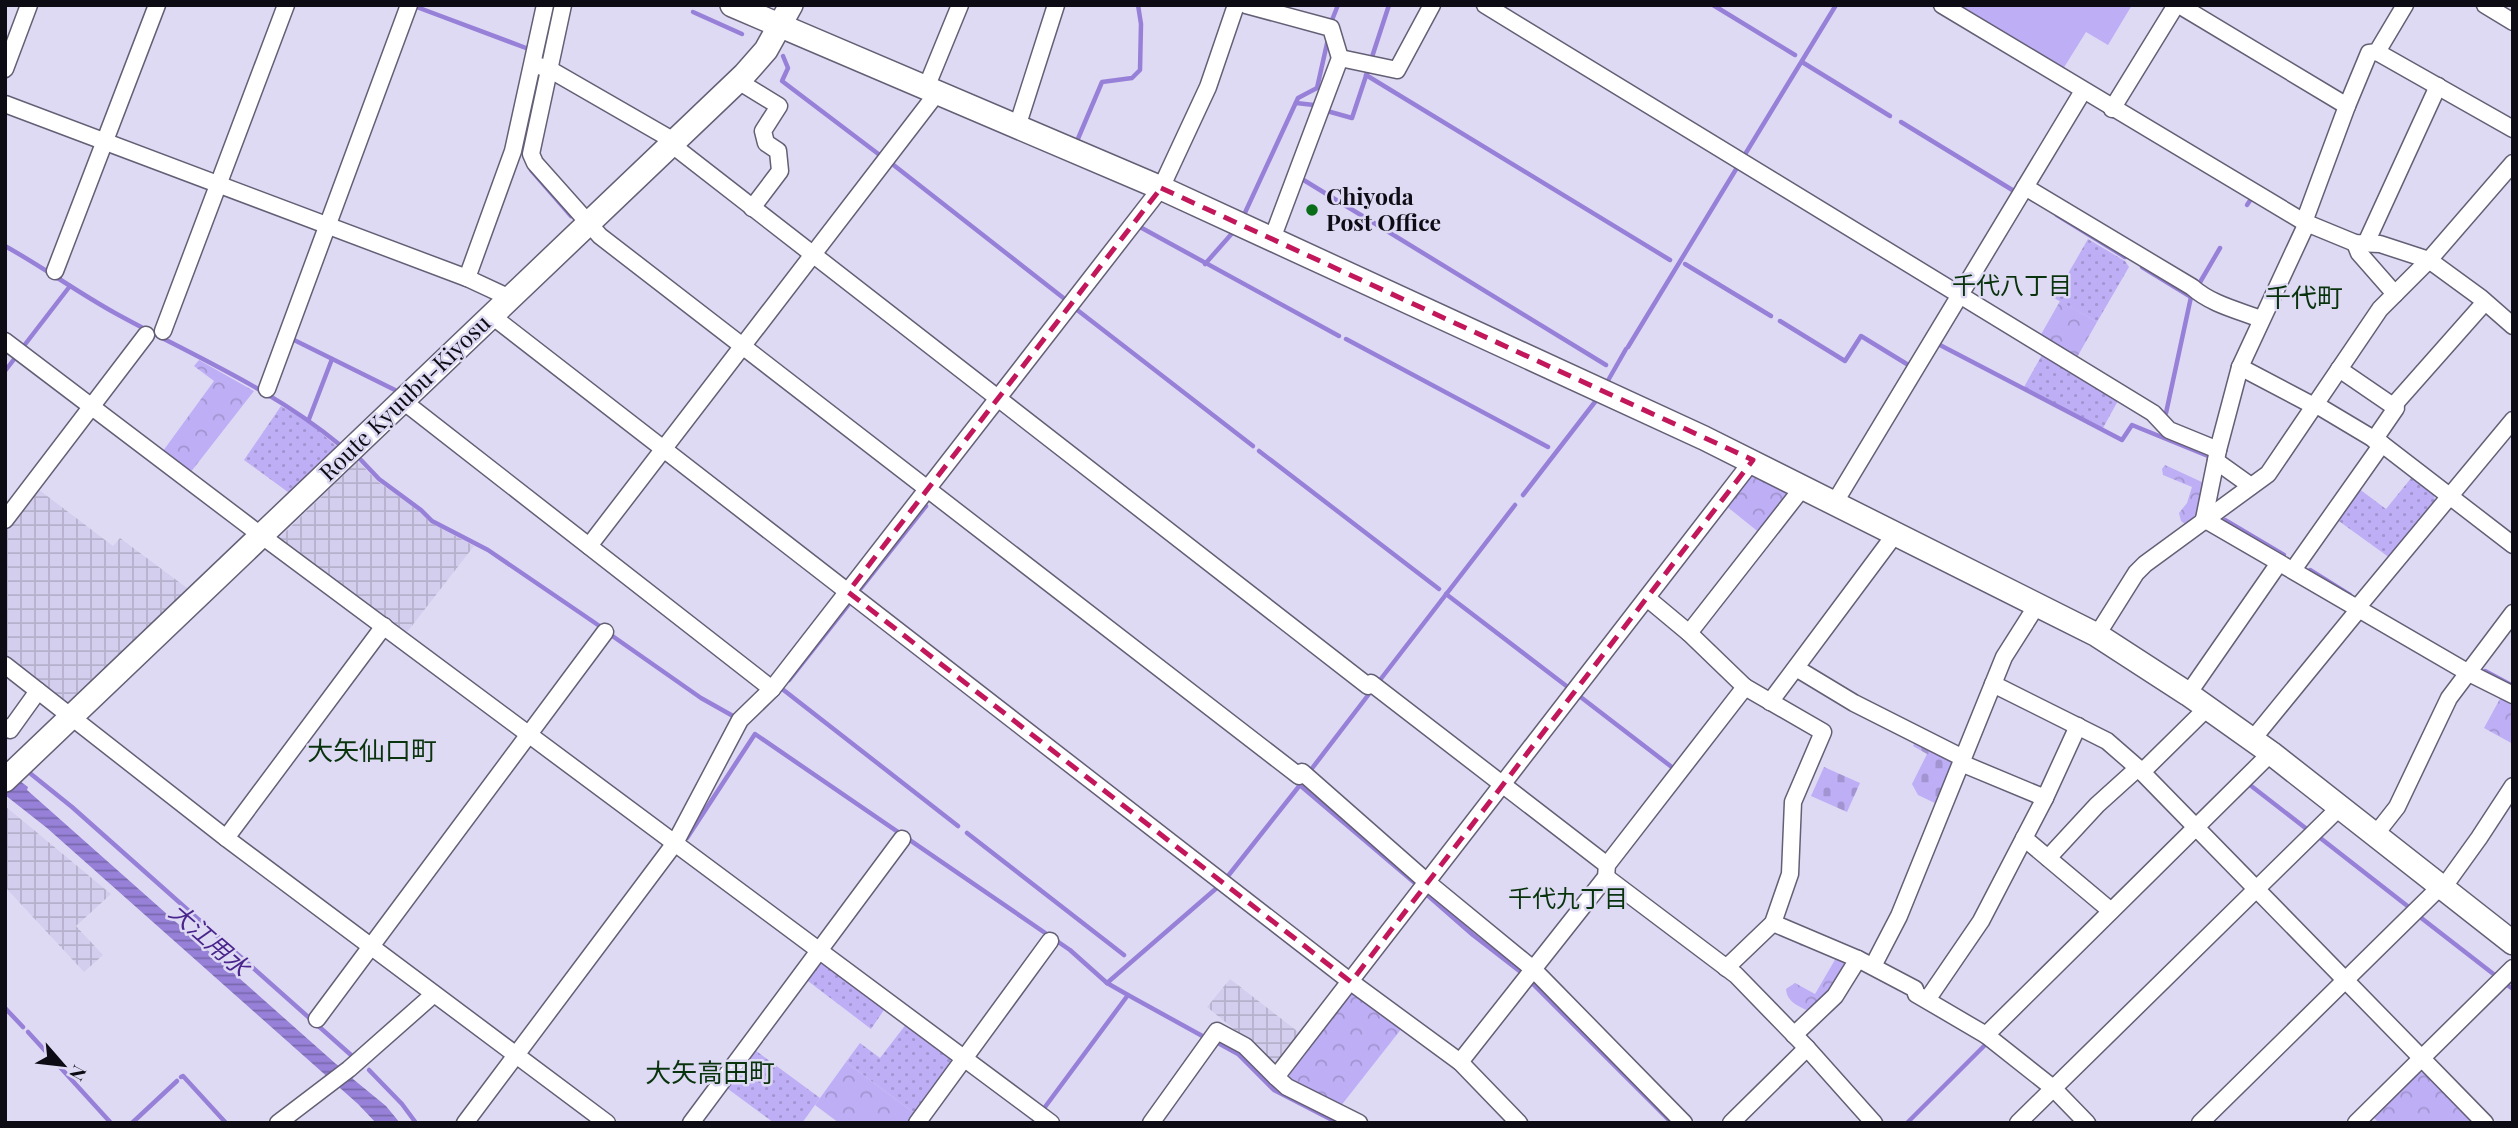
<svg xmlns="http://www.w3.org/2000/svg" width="2518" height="1128" font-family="'Playfair Display','Noto Sans JP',serif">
<defs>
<pattern id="industrial-grid" width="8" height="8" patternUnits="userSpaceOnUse" patternTransform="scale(1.75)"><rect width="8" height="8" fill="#d4ceee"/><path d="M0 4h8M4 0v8" fill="none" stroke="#b5b0cb"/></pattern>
<pattern id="grass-dots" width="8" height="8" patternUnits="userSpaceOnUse" patternTransform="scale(1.75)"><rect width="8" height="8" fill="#beaef5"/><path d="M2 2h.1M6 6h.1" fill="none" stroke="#a294d1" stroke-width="1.8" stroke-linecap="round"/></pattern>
<pattern id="forest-crowns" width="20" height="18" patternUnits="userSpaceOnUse" patternTransform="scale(1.75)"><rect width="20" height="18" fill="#beaef5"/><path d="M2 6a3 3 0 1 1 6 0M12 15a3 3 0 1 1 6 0" fill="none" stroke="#a294d1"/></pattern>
<pattern id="cemetery-stones" width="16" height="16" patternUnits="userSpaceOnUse" patternTransform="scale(1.75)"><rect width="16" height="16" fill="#beaef5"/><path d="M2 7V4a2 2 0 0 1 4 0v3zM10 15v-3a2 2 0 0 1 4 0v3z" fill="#a294d1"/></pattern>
<pattern id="water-rules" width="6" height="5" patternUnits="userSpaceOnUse" patternTransform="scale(1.75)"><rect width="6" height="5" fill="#9781d8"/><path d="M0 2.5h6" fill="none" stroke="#7a68ae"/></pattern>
</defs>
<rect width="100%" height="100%" fill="#dfdaf4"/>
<g fill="url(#industrial-grid)">
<polygon points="358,461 377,481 419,511 431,523 474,546 404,636 277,540"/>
<polygon points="38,489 113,546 120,538 191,591 75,702 63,702 5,656 5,532"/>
<polygon points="5,806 111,894 76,926 103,955 84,972 5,887"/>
<polygon points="1230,979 1301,1034 1280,1060 1274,1062 1207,1007"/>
</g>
<g fill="url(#grass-dots)">
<polygon points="2088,239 2125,261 2129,267 2097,322 2054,298"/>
<polygon points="2043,353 2119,399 2103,428 2024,387"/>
<polygon points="281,406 308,422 340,449 292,495 244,460"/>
<polygon points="2412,477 2434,493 2435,503 2390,558 2336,519 2358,488 2386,509"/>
<polygon points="826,962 886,1007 871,1029 804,978 815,963"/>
<polygon points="907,1023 950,1055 951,1063 914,1113 846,1062 860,1043 880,1058"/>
<polygon points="752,1048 820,1098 802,1123 774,1123 724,1086"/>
</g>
<g fill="url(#forest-crowns)">
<polygon points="2060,301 2097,322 2076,359 2039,338"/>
<polygon points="199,360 254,391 190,473 163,451 214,381 194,366"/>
<path d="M2165 465 2204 483C2201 500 2200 514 2186 525L2181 521 2179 513 2187 503 2192 487 2163 475 2162 469Z"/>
<polygon points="1748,475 1757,475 1792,494 1761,534 1725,505"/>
<polygon points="2502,695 2513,701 2513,744 2484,728"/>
<path d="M1788 936 1850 960 1834 990 1809 1011C1798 1006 1787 1002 1786 989L1795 983 1815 994 1836 958 1815 946H1801Z"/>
<polygon points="1358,993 1402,1028 1340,1107 1290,1081 1289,1073 1349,994"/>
<polygon points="846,1062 914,1113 907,1123 839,1123 815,1105"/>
<polygon points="2417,1072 2427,1073 2475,1123 2379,1123 2372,1116"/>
</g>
<g fill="url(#cemetery-stones)">
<polygon points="1917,739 1957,758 1939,805 1918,795 1912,784 1927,754 1913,746"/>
<polygon points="1824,767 1860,783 1847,812 1811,796"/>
</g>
<polygon fill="#beaef5" points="1958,5 2132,5 2108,45 2086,32 2063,69"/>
<polygon fill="url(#water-rules)" points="5,770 28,787 27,790 336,1064 351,1074 353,1079 386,1106 400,1123 376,1123 358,1104 47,828 5,795"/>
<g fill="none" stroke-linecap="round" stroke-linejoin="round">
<g stroke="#9781d8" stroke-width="4.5">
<polyline points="1713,5 1795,55"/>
<polyline points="414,6 526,48"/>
<polyline points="693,12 742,34"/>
<polyline points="1332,20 1338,5"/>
<polyline points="783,56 788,68 782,81 881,156"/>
<polyline points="1371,60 1389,5"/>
<polyline points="1802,62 1890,116"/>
<polyline points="1366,75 1670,260"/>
<polyline points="1296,103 1314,105"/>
<polyline points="1327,111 1352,118 1367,73"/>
<polyline points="1901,122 2014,191"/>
<polyline points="1079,142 1077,141 1102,82 1132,78 1140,70 1141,24 1138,5"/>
<polyline points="525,156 523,149 546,45"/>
<polyline points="1744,156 1836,5"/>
<polyline points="891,163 1066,300"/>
<polyline points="531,170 571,216"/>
<polyline points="1302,179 1606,365"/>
<polyline points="2247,205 2251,199"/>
<polyline points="2057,215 2125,257"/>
<polyline points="1241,216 1243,217 1298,98 1317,88 1328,39"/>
<polyline points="1140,227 1339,336"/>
<path d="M5 246C43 267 77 292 115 313 191 355 273 389 340 445"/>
<polyline points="1205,264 1235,230"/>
<polyline points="1685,264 1771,316"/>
<polyline points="2142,267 2191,297 2166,413"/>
<polyline points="2199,284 2220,248"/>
<polyline points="1076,309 1253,446"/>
<polyline points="1780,321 1845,361 1861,336 1910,366"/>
<polyline points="290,338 395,390"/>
<polyline points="1346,339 1548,447"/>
<polyline points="1938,344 2122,440 2132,425 2208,456"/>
<polyline points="23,347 70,286"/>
<polyline points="1628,347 1738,166"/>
<polyline points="5,371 15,358"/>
<polyline points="1606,384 1626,349"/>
<polyline points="309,419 332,359"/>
<polyline points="1259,451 1439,589"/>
<polyline points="361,460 379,479 421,510 432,521 488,550 601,627"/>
<polyline points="1523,495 1598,398"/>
<polyline points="2225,520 2284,555"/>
<polyline points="2310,570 2350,595"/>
<polyline points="861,588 926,506"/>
<polyline points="1446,594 1569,688"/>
<polyline points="611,635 701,698 733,716"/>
<polyline points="2485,671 2513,686"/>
<polyline points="789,680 849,604"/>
<polyline points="1380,680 1515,505"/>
<polyline points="781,688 958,826"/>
<polyline points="1578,695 1673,768"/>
<polyline points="5,762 6,763"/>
<polyline points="1310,771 1369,694"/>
<polyline points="31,774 72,807 351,1055"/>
<polyline points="1295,781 1416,884"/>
<polyline points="2250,785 2308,830"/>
<polyline points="967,833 1124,955"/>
<polyline points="2319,837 2410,908"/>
<polyline points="687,838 755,734 1070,950 1107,983"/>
<polyline points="1228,876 1300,785"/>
<polyline points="1425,893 1473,935 1522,973"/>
<polyline points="2420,917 2496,976"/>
<polyline points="1531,982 1672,1123"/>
<polyline points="2506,984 2513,989"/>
<polyline points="1128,995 1206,1038"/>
<polyline points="5,1008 23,1027"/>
<polyline points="28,1032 111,1123"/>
<polyline points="1218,1043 1238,1054 1274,1090 1338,1123"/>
<polyline points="369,1070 402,1104 416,1123"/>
<polyline points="181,1077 183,1076 226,1123"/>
<polyline points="1045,1107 1128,995 1107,983 1219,886"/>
<polyline points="132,1123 177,1081"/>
<polyline points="1033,1123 1034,1121"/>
<polyline points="1907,1123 1985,1045"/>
</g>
<defs>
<g id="street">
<polyline points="563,5 531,154 535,163 600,236 1299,776"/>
<polyline points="1246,5 1331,28 1340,58 1272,239"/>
<polyline points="1485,5 2153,413 2169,430 2218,450"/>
<polyline points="1942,5 2304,222 2355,243 2380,244 2429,260 2481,298 2513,326"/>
<polyline points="2179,5 2347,106"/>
<polyline points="2485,5 2513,22"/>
<polyline points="2377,52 2513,129"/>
<polyline points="1340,58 1397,70 1432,5"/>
<polyline points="539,66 549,69 674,141"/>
<polyline points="5,69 29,5"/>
<polyline points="738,81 779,106 763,131 766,143 778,151 780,171 752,208"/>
<polyline points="926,88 960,5"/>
<polyline points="5,104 467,278 510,298"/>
<polyline points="2112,109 2176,5"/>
<polyline points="1017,127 1056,5"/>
<polyline points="671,144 1368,686"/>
<path d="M2025 187 2192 287C2211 304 2237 310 2261 319"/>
<polyline points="2304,222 2347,106 2369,53 2377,52 2405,5"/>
<polyline points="2355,243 2359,253 2395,294"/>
<polyline points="2366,243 2438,86"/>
<polyline points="55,271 157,5"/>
<polyline points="467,278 513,151 545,5"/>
<polyline points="492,316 1351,982 1460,1062 1519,1123"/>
<polyline points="163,331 286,5"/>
<polyline points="5,341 262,536 1051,1123"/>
<polyline points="2240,367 2314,406"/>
<polyline points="2339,369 2396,408 2374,440"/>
<polyline points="267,389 409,5"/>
<polyline points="403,401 772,689"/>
<polyline points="2315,404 2382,444 2513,545"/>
<polyline points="2393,406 2485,302"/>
<polyline points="2216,461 2251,486"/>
<polyline points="1835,502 2083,91"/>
<polyline points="2204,519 2467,672 2513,695"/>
<polyline points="2204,519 2218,450 2240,367 2307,223"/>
<polyline points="5,520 146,335"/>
<polyline points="589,546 937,93"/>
<polyline points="2293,570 2382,444"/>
<polyline points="1647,598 1689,633 1745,687"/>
<polyline points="2357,608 2513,420"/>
<polyline points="1689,633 1804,486"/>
<polyline points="2097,635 2136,573 2145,564 2268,474 2380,309 2429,260 2513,163"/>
<polyline points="5,665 226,838 607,1123"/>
<polyline points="1796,668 1854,703 1963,758"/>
<polyline points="1371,683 1607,865"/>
<polyline points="1993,684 2107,741 2138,768 2485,1123"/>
<polyline points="2188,694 2279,563"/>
<polyline points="1770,702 1896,533"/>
<polyline points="5,727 10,730 38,691"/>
<polyline points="2252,740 2359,609"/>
<polyline points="1961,763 2045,798"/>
<polyline points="1302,772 1427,882 1533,969 1684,1123"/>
<polyline points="2142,772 2207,708"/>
<polyline points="2375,835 2397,807 2449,698 2513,613"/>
<polyline points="226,838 384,626"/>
<polyline points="2024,838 2111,911"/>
<polyline points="2048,858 2097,805 2138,768"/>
<polyline points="1606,877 1736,975 1807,1048 1874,1123"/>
<polyline points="2443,888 2479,838 2513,786"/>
<polyline points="1773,923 1858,959"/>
<polyline points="1873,966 1899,916 2004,657 2037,605"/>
<polyline points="1927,1000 1981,921 2045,798 2078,726"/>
<polyline points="317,1019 605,632"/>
<polyline points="1794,1035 1835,996 1858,959 1915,989 1916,994 1986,1035 2053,1088 2087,1123"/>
<polyline points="1986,1035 2271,753"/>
<polyline points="1460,1062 1606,877 1607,865 1745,687 1823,732 1793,802 1790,874 1773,923 1726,968"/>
<polyline points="278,1123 349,1069 434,994"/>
<polyline points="465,1123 675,843 740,720 772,689 1161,188 1208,87 1236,5"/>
<polyline points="691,1123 902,839"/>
<polyline points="917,1123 1050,941"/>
<polyline points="1151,1123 1217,1031 1245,1046 1276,1077"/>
<polyline points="1359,1123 1287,1087 1276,1077 1753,460"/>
<polyline points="1731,1123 1807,1048"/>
<polyline points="2018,1123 2340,807"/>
<polyline points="2200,1123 2441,886"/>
<polyline points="2356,1123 2513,968"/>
</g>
<g id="secondary">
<polyline points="732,5 1161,188 1704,438 2097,635 2188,694 2271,753 2513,943"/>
<polyline points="5,780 744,75 766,50 791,5"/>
</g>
</defs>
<use href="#street" stroke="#645f75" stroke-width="19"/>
<use href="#secondary" stroke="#645f75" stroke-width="26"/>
<use href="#street" stroke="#fff" stroke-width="16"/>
<use href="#secondary" stroke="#fff" stroke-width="23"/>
</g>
<path fill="none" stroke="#c2185b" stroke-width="5" stroke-dasharray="14 9" stroke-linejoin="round" d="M1161 188 1753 460 1351 982 848 592Z"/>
<circle fill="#096c18" stroke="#dfdaf4" stroke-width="2.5" cx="1312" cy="210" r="7"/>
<g text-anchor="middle" stroke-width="5" stroke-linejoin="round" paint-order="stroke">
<g font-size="23" font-weight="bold" fill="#0d0b13" stroke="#dfdaf4" text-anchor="start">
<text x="1326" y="205">Chiyoda<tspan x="1326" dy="26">Post Office</tspan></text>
</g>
<g font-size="23" fill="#0d0b13" stroke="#dfdaf4">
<text transform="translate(405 398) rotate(-44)" y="8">Route Kyuubu-Kiyosu</text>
</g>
<g font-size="24" fill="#08330c" stroke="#dfdaf4">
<text x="2012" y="294">千代八丁目</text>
<text x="1568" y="907">千代九丁目</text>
</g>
<g font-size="24" font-style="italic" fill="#4a258b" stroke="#dfdaf4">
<text transform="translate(209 940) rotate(41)" y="8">大江用水</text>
</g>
<g font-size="26" fill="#08330c" stroke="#dfdaf4">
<text x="2304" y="307">千代町</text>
<text x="372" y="760">大矢仙口町</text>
<text x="710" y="1082">大矢高田町</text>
</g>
</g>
<rect width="2518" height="1128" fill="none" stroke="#0d0b13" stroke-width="14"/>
<g transform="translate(63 1065) rotate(118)" stroke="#dfdaf4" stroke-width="5" paint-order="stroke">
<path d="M0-5L12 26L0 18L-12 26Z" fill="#0d0b13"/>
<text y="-10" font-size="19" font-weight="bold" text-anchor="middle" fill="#0d0b13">N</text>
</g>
</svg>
